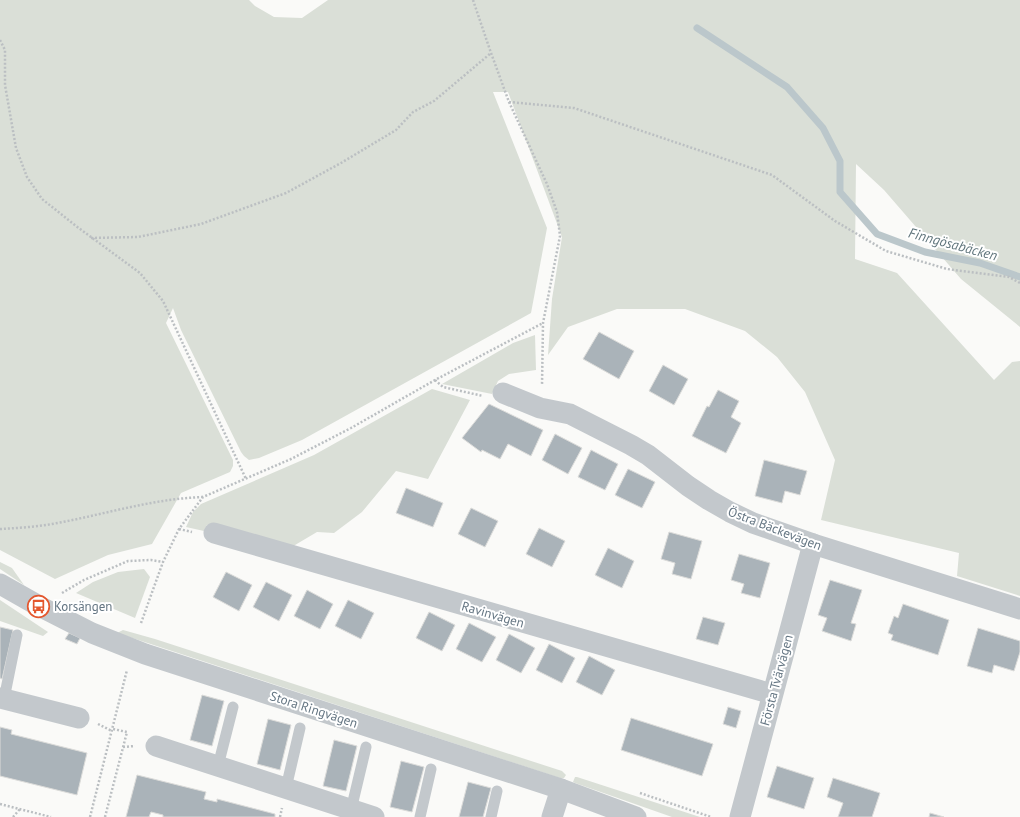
<svg xmlns="http://www.w3.org/2000/svg" width="1020" height="817" font-family="'PT Sans',sans-serif">
<rect width="100%" height="100%" fill="#fafaf8"/>
<g fill="#dadfd7">
<polygon points="0,0 249,0 255,6 274,17 302,18 328,0 1020,0 1020,327 961,279 884,190 856,164 855,259 897,273 994,380 1012,362 1020,361 1020,596 957,576 959,553 821,520 835,460 805,392 777,357 745,331 685,309 617,309 568,327 548,355 552,299 562,237 508,92 493,92 547,228 531,313 302,440 259,458 249,460 244,456 241,452 181,330 173,308 166,323 233,460 233,466 230,472 181,493 152,544 108,555 55,579 0,550"/>
<polygon points="535,335 536,370 509,374 498,381 492,394 442,384 513,343"/>
<polygon points="432,389 470,400 428,479 396,471 362,512 334,533 317,532 290,548 207,525 204,531 186,527 193,512 201,504 314,455"/>
<polygon points="0,562 12,568 24,585 0,569"/>
<polygon points="144,569 150,577 135,618 76,593 93,582 118,572"/>
<polygon points="0,600 48,632 43,636 0,621"/>
<polygon points="123,630 155,639 562,771 566,775 564,778 560,778 117,633"/>
<polygon points="575,777 577,777 700,817 672,817 575,783 573,782"/>
</g>
<g fill="none" stroke-linecap="round" stroke-linejoin="round">
<polyline stroke="#bbc7cb" stroke-width="7" points="697,28 787,87 823,128 840,161 840,192 877,234 925,252 980,263 1020,277"/>
</g>
<g fill="#aab3b9" stroke="#dcdcda">
<polygon points="599,332 634,351 619,379 583,359"/>
<polygon points="663,365 688,379 674,405 649,391"/>
<polygon points="718,390 739,401 731,417 741,423 726,453 692,436 707,406 709,407"/>
<polygon points="489,404 543,430 531,456 508,444 500,459 482,450 481,452 462,438"/>
<polygon points="555,434 582,448 568,474 542,460"/>
<polygon points="591,450 618,464 605,490 578,477"/>
<polygon points="764,460 807,471 800,495 785,491 782,503 755,496"/>
<polygon points="628,469 655,482 642,508 615,495"/>
<polygon points="406,488 443,503 433,527 396,513"/>
<polygon points="471,508 498,521 485,547 458,534"/>
<polygon points="539,528 565,541 552,567 526,554"/>
<polygon points="669,532 702,541 691,579 672,574 675,563 661,559"/>
<polygon points="608,548 634,561 622,588 595,575"/>
<polygon points="739,554 770,563 760,598 741,593 744,584 731,580"/>
<polygon points="226,572 252,585 239,611 213,597"/>
<polygon points="830,580 862,590 851,623 856,624 851,641 822,631 827,618 818,615"/>
<polygon points="266,582 292,595 279,621 253,607"/>
<polygon points="307,590 333,604 320,629 294,616"/>
<polygon points="348,600 374,613 361,639 335,626"/>
<polygon points="903,604 949,620 938,655 891,640 893,635 888,633 894,616 898,618"/>
<polygon points="429,612 455,625 442,651 416,638"/>
<polygon points="703,617 725,623 718,645 696,639"/>
<polygon points="469,623 496,637 482,662 456,649"/>
<polygon points="0,627 13,630 2,679 0,678"/>
<polygon points="978,628 1020,641 1020,652 1014,671 994,665 992,673 967,666"/>
<polygon points="69,633 80,638 77,644 65,639"/>
<polygon points="509,634 535,648 521,673 496,660"/>
<polygon points="549,644 575,658 562,683 536,670"/>
<polygon points="589,656 615,670 602,695 576,682"/>
<polygon points="202,695 224,701 212,746 190,740"/>
<polygon points="728,707 741,711 736,728 723,724"/>
<polygon points="631,718 713,744 702,776 621,750"/>
<polygon points="268,719 291,725 280,770 257,764"/>
<polygon points="0,727 12,730 11,734 87,753 77,795 0,776"/>
<polygon points="334,740 357,746 346,791 323,786"/>
<polygon points="401,761 424,767 412,812 390,807"/>
<polygon points="777,766 814,778 804,809 767,797"/>
<polygon points="137,775 206,792 204,799 217,802 217,799 275,814 275,817 163,817 163,815 151,812 149,817 126,817"/>
<polygon points="833,778 880,793 872,817 838,817 843,803 827,797"/>
<polygon points="468,782 491,788 483,817 459,817"/>
<polygon points="930,813 944,817 929,817"/>
</g>
<g fill="none" stroke-linecap="round" stroke-linejoin="round">
<g stroke="#bbbfc2" stroke-width="2.5" stroke-dasharray="2 2" stroke-linecap="butt">
<polyline points="473,0 491,53 509,102 547,184 557,212 560,236 543,323 542,385"/>
<polyline points="0,40 5,50 5,85 16,148 27,177 42,199 76,226 140,273 163,301 246,479"/>
<polyline points="509,102 574,108 772,175 835,221 886,251 947,269 1009,277 1020,283"/>
<polyline points="91,238 138,237 201,224 286,193 341,163 396,130 413,112 434,101 491,53"/>
<polyline points="435,380 443,387 483,396"/>
<path d="M0 529C17 528 35 527 52 524 103 515 150 499 203 497"/>
<polyline points="179,529 192,532"/>
<polyline points="62,593 84,580 128,561 151,560 163,562"/>
<polyline points="141,623 163,562 179,529 203,497 291,459 351,428 435,380 543,323"/>
<polyline points="98,724 112,731"/>
<polyline points="123,747 135,746"/>
<polyline points="640,793 711,817"/>
<polyline points="0,804 51,817"/>
<polyline points="13,817 20,809"/>
<polyline points="90,817 127,670"/>
<polyline points="105,817 127,732 113,729"/>
<polyline points="280,817 282,808"/>
</g>
<g stroke="#c3c8cc" stroke-width="11">
<polyline points="4,699 17,635"/>
<polyline points="218,766 233,707"/>
<polyline points="286,788 300,728"/>
<polyline points="351,810 366,747"/>
<polyline points="420,817 431,769"/>
<polyline points="491,817 497,791"/>
</g>
<g stroke="#c3c8cc" stroke-width="21">
<polyline points="503,393 540,408 570,414 631,445 648,455 688,486 709,500 730,512 753,523 813,544 1020,609"/>
<polyline points="214,533 772,694"/>
<polyline points="0,584 39,606 92,633 145,654 561,789 636,817"/>
<polyline points="0,698 79,718"/>
<polyline points="156,746 374,817"/>
<polyline points="552,817 561,789"/>
<polyline points="740,817 813,544"/>
</g>
</g>
<defs>
<symbol id="bus-ring" viewBox="-11 -11 22 22"><circle r="9.5" fill="#fff" stroke="#e4572e" stroke-width="1.5"/><path d="M-5-6H5V4H4V6H2V4H-2V6H-4V4H-5ZM-3.5-4V0h7V-4ZM-3.5 1.2v1.5H-2V1.2ZM2 1.2v1.5H3.5V1.2Z" fill="#e4572e"/></symbol>
</defs>
<g fill-rule="evenodd">
<use href="#bus-ring" x="26" y="594" width="25" height="25"/>
</g>
<g text-anchor="middle" stroke-width="4" stroke-linejoin="round" paint-order="stroke">
<g font-size="13" fill="#657683" stroke="#fff">
<text transform="translate(775 528) rotate(21)" y="5">Östra Bäckevägen</text>
<text transform="translate(493 614) rotate(16)" y="5">Ravinvägen</text>
<text transform="translate(776 680) rotate(-75)" y="5">Första Tvärvägen</text>
<text transform="translate(314 709) rotate(18)" y="5">Stora Ringvägen</text>
</g>
<g font-size="13" fill="#657683" stroke="#fff" text-anchor="start">
<text x="54" y="611">Korsängen</text>
</g>
<g font-size="14" font-style="italic" fill="#60757c" stroke="#fff">
<text transform="translate(953 244) rotate(15)" y="5">Finngösabäcken</text>
</g>
</g>
</svg>
